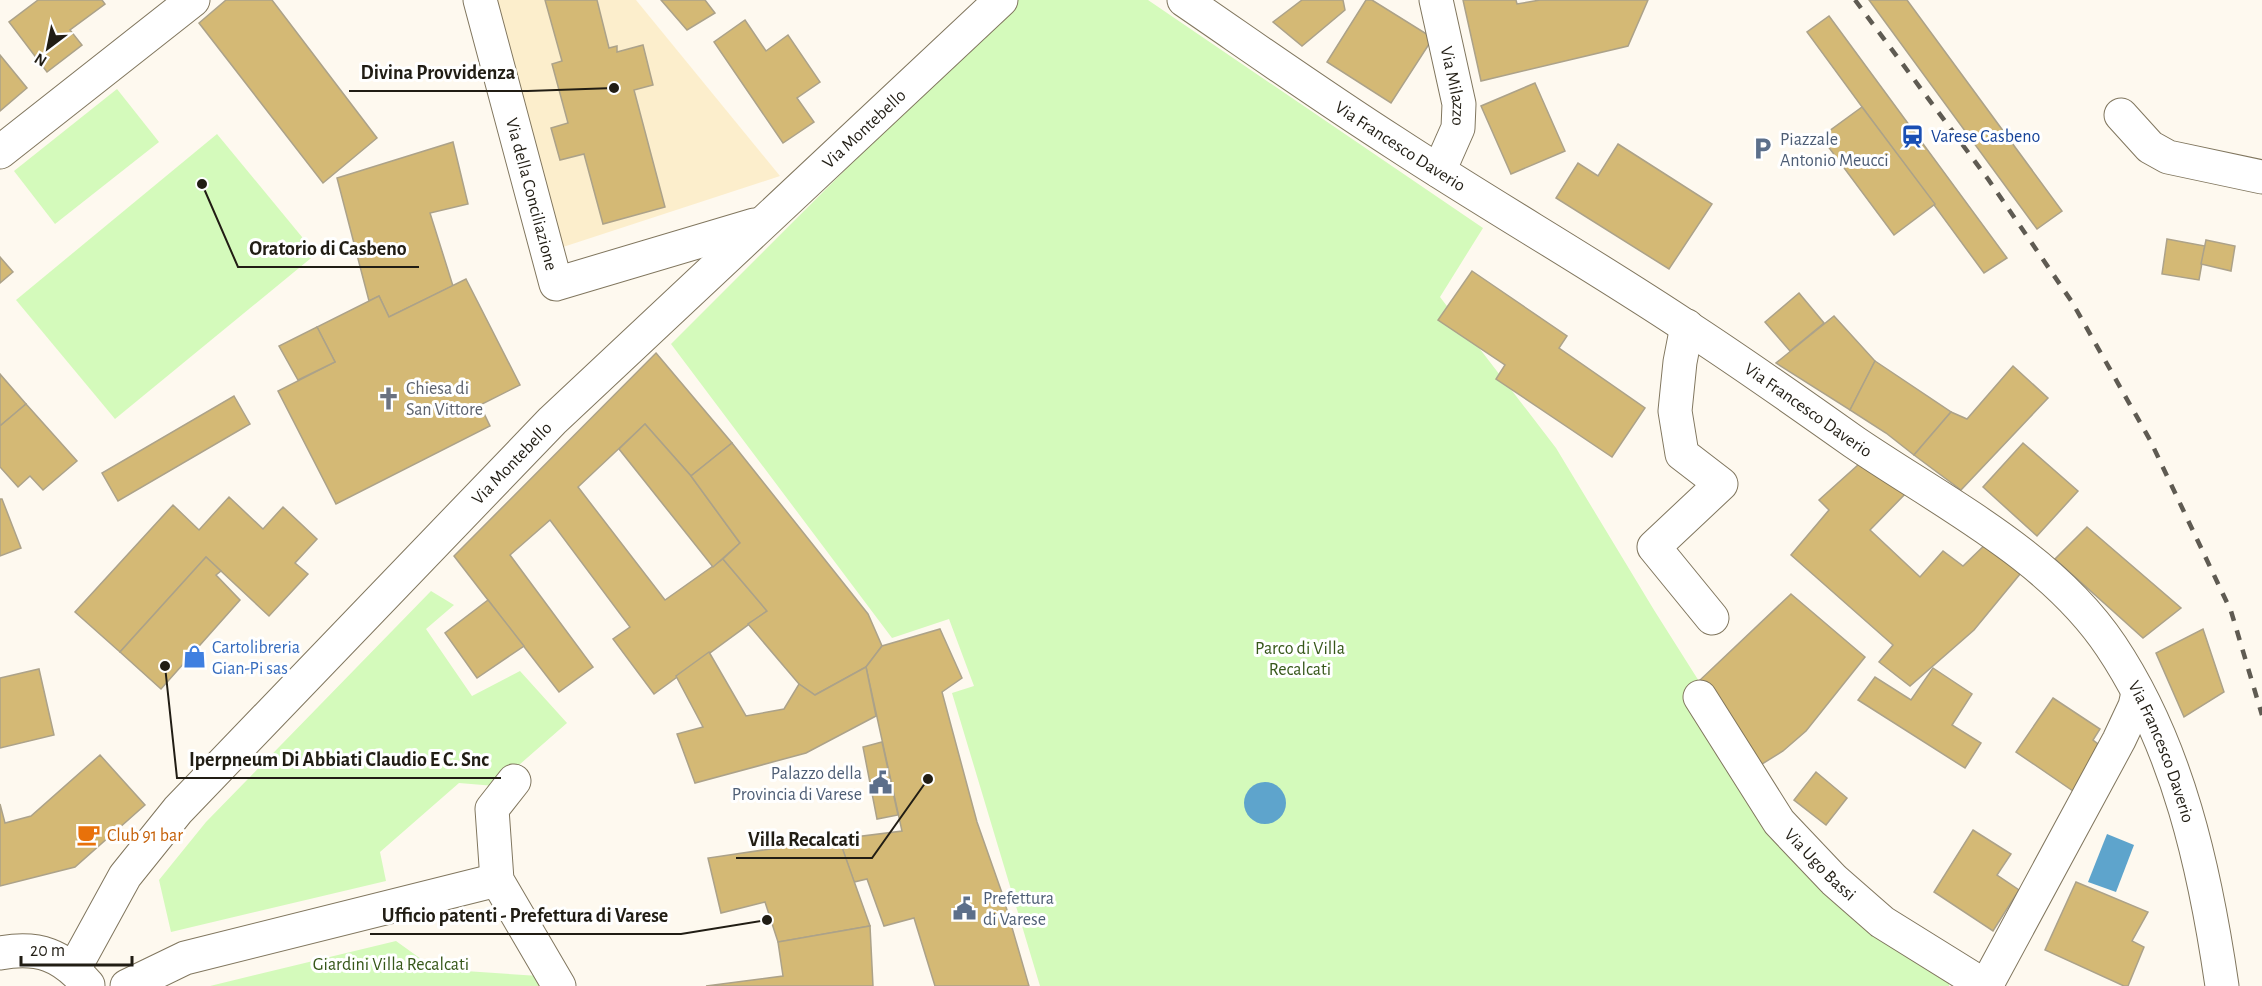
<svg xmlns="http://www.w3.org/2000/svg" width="2262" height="986" font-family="'Alegreya Sans',sans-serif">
<rect width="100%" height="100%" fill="#fef9ef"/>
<polygon fill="#fceecc" points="496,0 636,0 780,176 560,248"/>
<g fill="#d4fabb">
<polygon points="1015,0 1148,0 1483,228 1440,297 1556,448 1654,610 1805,849 1949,968 1949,986 1040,986 952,693 974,686 949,619 892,638 671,344"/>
<polygon points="117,89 159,142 55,224 14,171"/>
<polygon points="217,134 316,254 115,419 16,300"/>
<polygon points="431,591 454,605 426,629 472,696 520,671 567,723 495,786 459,783 380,852 386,881 171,932 159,880 206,822"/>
<polygon points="396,941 435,969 539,976 545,986 210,986"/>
</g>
<g fill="#5ea4cc">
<circle cx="1265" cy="803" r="21"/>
<polygon points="2107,834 2134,845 2116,892 2088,882"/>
</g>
<g fill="#d4b975" stroke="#aca289" stroke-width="1.5">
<polygon points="38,0 102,0 105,4 70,30 82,45 47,72 9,22"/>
<polygon points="226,0 272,0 377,138 323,183 199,23"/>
<polygon points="545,0 597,0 609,48 617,46 617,52 643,45 653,85 634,90 665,207 603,224 584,154 560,160 551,128 568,123 552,64 562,61"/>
<polygon points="661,0 705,0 715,13 687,30"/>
<polygon points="1302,0 1343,0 1345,10 1302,46 1273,22"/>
<polygon points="1366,0 1372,0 1433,38 1391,103 1327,62"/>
<polygon points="1463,0 1516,0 1517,4 1540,0 1648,0 1628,46 1481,81"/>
<polygon points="1869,0 1907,0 2062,211 2037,229"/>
<polygon points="1829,16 2007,258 1984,273 1807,32"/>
<polygon points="745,20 766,51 788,35 820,82 797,98 814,122 783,143 714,42"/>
<polygon points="0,55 27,88 0,111"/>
<polygon points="1535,83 1565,151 1511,174 1481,106"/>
<polygon points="1862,107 1935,204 1894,235 1821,137"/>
<polygon points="453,142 468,204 430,213 453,286 389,317 379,296 369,301 337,178"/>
<polygon points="1618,144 1712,204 1669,269 1556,198 1578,163 1598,176"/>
<polygon points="2167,239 2205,246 2199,280 2162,274"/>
<polygon points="2206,240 2235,246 2231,271 2201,264"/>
<polygon points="0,257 13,272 0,283"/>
<polygon points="1472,271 1567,336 1559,348 1645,408 1612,457 1496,379 1505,365 1438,320"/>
<polygon points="466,279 520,385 480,405 490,426 336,504 278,391 335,362 317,327 379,296 389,317"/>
<polygon points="1799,293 1824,323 1790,351 1765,322"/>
<polygon points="1834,316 1875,361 1850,410 1776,363"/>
<polygon points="317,327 335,362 298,380 279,346"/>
<polygon points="656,353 732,443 691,476 645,424 578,487 665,600 723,559 767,611 654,694 613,639 630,627 550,520 510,555 593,667 559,692 454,556"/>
<polygon points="1875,361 1951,412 1914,455 1886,433 1850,410"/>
<polygon points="2013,366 2048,398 1961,490 1914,455 1951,412 1967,419"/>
<polygon points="0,374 26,404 0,426"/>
<polygon points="234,396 250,424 118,501 102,473"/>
<polygon points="26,404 77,461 43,490 30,476 18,487 0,467 0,426"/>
<polygon points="645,424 691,476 740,543 713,567 619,449"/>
<polygon points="732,443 868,614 882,646 866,667 815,695 799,684 748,624 767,611 723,559 740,543 691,476"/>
<polygon points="2023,443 2078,491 2037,536 1983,487"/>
<polygon points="1868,456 1909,490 1870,530 1920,577 1943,551 1963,566 1992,538 2025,568 1974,630 1910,686 1879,662 1893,645 1791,555 1829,510 1819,500"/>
<polygon points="229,497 263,529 283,507 317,539 295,563 308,574 269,616 206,557 120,652 75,612 173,505 199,530"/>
<polygon points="0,499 2,499 21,548 0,556"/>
<polygon points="2087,527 2181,608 2143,638 2055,559"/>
<polygon points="206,557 221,571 216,575 240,600 161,689 120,652"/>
<polygon points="1791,594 1865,657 1806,731 1783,751 1754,769 1699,681"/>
<polygon points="488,600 524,646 477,678 445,633"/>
<polygon points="940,629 962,678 942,692 977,822 1002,893 1029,986 935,986 914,918 884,926 867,879 854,882 839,839 902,831 866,667 882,646"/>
<polygon points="2203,629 2224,692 2184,717 2156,653"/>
<polygon points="709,652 746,716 784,709 799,684 815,695 866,667 876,716 806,753 695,783 677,734 703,727 676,676"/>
<polygon points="1933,668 1972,694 1952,725 1981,743 1965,768 1858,700 1875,677 1911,700"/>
<polygon points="39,669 54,735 0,748 0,678"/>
<polygon points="2053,698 2100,729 2093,740 2102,747 2073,791 2016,752"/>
<polygon points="882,742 898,815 877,819 863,747"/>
<polygon points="100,755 145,805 75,867 0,886 0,804 5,823 31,816"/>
<polygon points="1816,772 1847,798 1826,825 1794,800"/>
<polygon points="1973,830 2011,854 1997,875 2019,890 1993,931 1934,892"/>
<polygon points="839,839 870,926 778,942 765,902 721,913 708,858"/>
<polygon points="2076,882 2148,912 2132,941 2144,947 2128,986 2124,986 2045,950"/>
<polygon points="870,926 873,986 706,986 783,976 778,942"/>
</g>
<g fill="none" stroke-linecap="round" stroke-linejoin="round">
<defs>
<g id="minor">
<path id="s1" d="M480 0 556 284 754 225"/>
<path id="s2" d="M1184 0C1254 48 1323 97 1395 143 1491 206 1591 263 1687 327 1744 364 1799 403 1854 442 1942 502 2051 556 2111 646 2178 746 2205 869 2222 986"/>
<path id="s3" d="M1436 0 1459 104 1458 128 1439 171"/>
<polyline points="2121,115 2150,147 2168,157 2262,177"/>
<polyline points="0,152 193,0"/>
<polyline points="1687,326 1680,362 1675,411 1682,454 1721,484 1654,547 1712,618"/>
<path id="s4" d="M1700 697 1779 822 1834 880 1882 922 1985 986"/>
<polyline points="514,781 492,809 497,880 559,986"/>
<path d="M0 953C39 946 62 955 88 985"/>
<path id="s5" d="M74 969 125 876 178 810 552 421 1001 0"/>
<polyline points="127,986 185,958 497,880"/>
<polyline points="1986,986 2119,740 2135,706 2138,693"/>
</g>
</defs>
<use href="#minor" stroke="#80765e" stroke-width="35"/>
<use href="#minor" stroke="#fff" stroke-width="33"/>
<polyline stroke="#5f5b52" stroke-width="4.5" stroke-dasharray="10 10" stroke-linecap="butt" points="1855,0 1988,179 2072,302 2150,440 2231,611 2262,715"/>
</g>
<defs>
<symbol id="station-bare" viewBox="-9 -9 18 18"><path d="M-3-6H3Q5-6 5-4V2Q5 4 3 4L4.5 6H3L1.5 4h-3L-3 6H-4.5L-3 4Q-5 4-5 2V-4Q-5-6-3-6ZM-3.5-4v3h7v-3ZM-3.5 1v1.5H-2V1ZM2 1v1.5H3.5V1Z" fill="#1a4fb4" stroke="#fff" stroke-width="2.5" paint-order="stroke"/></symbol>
<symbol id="parking-bare" viewBox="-9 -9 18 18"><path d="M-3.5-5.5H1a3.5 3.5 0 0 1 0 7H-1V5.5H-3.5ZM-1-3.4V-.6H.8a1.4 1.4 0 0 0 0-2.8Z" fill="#5c6f8a" stroke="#fff" stroke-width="2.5" paint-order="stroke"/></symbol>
<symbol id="church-bare" viewBox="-9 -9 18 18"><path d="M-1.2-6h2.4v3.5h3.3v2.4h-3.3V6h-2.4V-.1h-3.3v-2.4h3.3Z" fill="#6b7280" stroke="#fff" stroke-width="2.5" paint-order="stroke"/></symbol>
<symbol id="shop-bare" viewBox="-9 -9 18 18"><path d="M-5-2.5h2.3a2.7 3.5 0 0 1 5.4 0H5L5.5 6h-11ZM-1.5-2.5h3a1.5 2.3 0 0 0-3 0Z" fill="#3f7fe0" stroke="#fff" stroke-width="2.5" paint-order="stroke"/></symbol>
<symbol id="civic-bare" viewBox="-9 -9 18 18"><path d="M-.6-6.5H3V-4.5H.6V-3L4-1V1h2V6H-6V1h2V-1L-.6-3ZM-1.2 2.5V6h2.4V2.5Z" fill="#5c6f8a" stroke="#fff" stroke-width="2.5" paint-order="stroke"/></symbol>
<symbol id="cafe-bare" viewBox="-9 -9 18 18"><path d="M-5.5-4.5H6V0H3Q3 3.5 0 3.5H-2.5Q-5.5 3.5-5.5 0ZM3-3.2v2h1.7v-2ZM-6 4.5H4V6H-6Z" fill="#e8710a" stroke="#fff" stroke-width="2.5" paint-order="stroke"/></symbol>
</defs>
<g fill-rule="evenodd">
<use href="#station-bare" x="1896" y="120" width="33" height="33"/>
<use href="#parking-bare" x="1746" y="132" width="33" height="33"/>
<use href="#church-bare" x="372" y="382" width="33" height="33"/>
<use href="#shop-bare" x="178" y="640" width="33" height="33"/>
<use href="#civic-bare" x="864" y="766" width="33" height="33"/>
<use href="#cafe-bare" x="72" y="818" width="33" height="33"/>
<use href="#civic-bare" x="948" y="892" width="33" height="33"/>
</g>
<g text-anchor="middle" stroke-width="6" stroke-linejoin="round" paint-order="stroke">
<g font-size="18" fill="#211d14" stroke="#fff">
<text dy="6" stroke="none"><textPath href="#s3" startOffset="88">Via Milazzo</textPath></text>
<text dy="6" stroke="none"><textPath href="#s5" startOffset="1158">Via Montebello</textPath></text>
<text dy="6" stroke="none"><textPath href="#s2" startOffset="261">Via Francesco Daverio</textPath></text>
<text dy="6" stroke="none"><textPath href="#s1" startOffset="201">Via della Conciliazione</textPath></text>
<text dy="6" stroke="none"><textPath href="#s2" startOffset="747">Via Francesco Daverio</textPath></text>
<text dy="6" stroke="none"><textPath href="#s5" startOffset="672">Via Montebello</textPath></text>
<text dy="6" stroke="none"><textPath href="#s2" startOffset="1251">Via Francesco Daverio</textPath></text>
<text dy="6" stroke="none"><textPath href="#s4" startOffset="207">Via Ugo Bassi</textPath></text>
</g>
<g font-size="18" fill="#164399" stroke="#fff" text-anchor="start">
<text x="1931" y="142">Varese Casbeno</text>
</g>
<g font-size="18" fill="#4e5e75" stroke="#fff" text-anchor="start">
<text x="1780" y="145">Piazzale<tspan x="1780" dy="21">Antonio Meucci</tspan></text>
<text x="862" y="779" text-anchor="end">Palazzo della<tspan x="862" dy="21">Provincia di Varese</tspan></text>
<text x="983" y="904">Prefettura<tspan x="983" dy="21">di Varese</tspan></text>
</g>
<g font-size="18" fill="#5b616d" stroke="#fff" text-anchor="start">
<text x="406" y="394">Chiesa di<tspan x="406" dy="21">San Vittore</tspan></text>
</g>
<g font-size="18" fill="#366cbe" stroke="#fff" text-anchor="start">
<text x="212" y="653">Cartolibreria<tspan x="212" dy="21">Gian-Pi sas</tspan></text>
</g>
<g font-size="18" fill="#365719" stroke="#fff">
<text x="1300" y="654">Parco di Villa<tspan x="1300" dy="21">Recalcati</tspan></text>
<text x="391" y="970">Giardini Villa Recalcati</text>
</g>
<g font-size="18" fill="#c56008" stroke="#fff" text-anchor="start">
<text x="107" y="841">Club 91 bar</text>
</g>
</g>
<path fill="none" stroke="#211d14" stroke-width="2" d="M614 88L528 91H349M202 184L238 267H419M165 666L177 778H501M928 779L872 858H736M767 920L681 934H370"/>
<g fill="#211d14" stroke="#fff" stroke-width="2">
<circle cx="614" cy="88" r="6"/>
<circle cx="202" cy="184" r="6"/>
<circle cx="165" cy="666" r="6"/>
<circle cx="928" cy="779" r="6"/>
<circle cx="767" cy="920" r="6"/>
</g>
<g font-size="20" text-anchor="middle" font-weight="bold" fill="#211d14" stroke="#fff" stroke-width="6" stroke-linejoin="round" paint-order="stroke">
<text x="438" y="79">Divina Provvidenza</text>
<text x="328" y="255">Oratorio di Casbeno</text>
<text x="339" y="766">Iperpneum Di Abbiati Claudio E C. Snc</text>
<text x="804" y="846">Villa Recalcati</text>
<text x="525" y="922">Ufficio patenti - Prefettura di Varese</text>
</g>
<g transform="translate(48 48) rotate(212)" stroke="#ffffff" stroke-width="4.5" paint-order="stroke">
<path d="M0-4.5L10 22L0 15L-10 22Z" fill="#211d14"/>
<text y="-9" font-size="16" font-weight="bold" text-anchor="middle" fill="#211d14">N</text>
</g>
<path d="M21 956v9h111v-9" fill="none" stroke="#211d14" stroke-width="3"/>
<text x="30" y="956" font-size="18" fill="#211d14" stroke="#ffffff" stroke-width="4.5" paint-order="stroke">20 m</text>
</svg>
